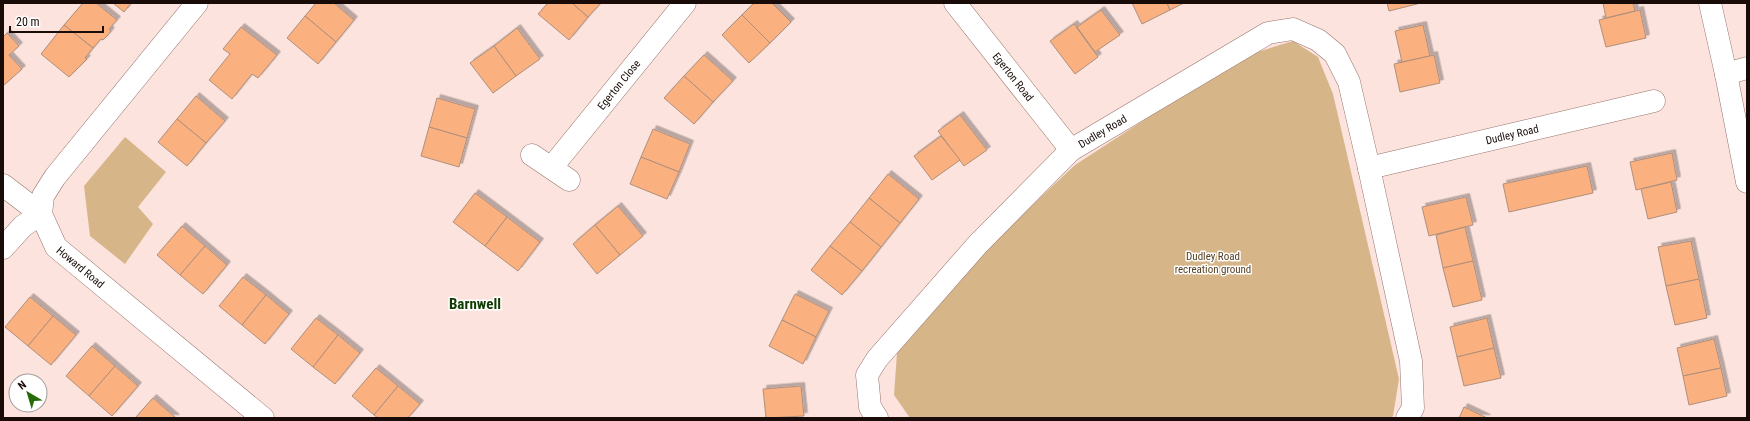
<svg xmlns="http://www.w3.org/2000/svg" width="1750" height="421" font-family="'Roboto Condensed',sans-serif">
<defs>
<filter id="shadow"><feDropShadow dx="3.5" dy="-3.5" stdDeviation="0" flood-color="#0004"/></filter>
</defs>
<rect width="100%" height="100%" fill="#fce3de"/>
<g fill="#d6b589">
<polygon points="1293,41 1318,57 1333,94 1399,379 1393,416 1391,418 910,418 894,395 897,353 978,256 1075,165 1241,57"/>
<polygon points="125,137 166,172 138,207 153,224 125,264 90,236 84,186"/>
</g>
<g fill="#fbb07f" stroke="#af8f7c" filter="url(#shadow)">
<polygon points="83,3 96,3 117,20 109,29 111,31 107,36 103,40 101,39 93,48 64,25"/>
<polygon points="113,3 131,3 124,12"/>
<polygon points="316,3 334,3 354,20 336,42 305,16"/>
<polygon points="548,3 572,3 588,17 569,40 538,14"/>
<polygon points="572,3 601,3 588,17"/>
<polygon points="754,3 772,3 791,22 770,43 742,15"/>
<polygon points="1132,3 1167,3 1170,10 1142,24"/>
<polygon points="1167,3 1184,3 1170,10"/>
<polygon points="1387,3 1421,3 1389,11"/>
<polygon points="1603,3 1633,3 1635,11 1606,18"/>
<polygon points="1101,10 1120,35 1095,52 1077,27"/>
<polygon points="1640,10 1646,38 1606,47 1599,20"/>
<polygon points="742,15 770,43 749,63 722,35"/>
<polygon points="305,16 336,42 318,64 287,38"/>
<polygon points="1074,24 1098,57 1075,74 1050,41"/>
<polygon points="64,25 93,48 85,58 87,59 69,77 41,54"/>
<polygon points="1423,25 1430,56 1402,62 1395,31"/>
<polygon points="241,27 277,55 258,78 252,74 232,99 209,80 230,54 223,49"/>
<polygon points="517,28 540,59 516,76 494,46"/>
<polygon points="7,33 19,46 9,55 22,69 3,86 3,37"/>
<polygon points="494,46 516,76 493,93 470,63"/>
<polygon points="704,55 733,81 713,102 684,76"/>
<polygon points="1434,55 1440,83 1400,92 1394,64"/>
<polygon points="684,76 713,102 694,124 664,98"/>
<polygon points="196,96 225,121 206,143 177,119"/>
<polygon points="437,98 475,109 467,138 429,127"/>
<polygon points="960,115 987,150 964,166 938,131"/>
<polygon points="177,119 206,143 187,166 158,142"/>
<polygon points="429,127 467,138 459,167 421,156"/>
<polygon points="653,129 690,144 679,172 641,157"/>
<polygon points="941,136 960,160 932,180 914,156"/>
<polygon points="1672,153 1677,180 1636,190 1630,162"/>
<polygon points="641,157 679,172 667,199 630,184"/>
<polygon points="1587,166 1593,193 1509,212 1503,184"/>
<polygon points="888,174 919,199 900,223 869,198"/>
<polygon points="1671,182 1677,212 1648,219 1641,189"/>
<polygon points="475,193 507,217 485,246 453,222"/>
<polygon points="1466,197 1473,225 1429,236 1422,207"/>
<polygon points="869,198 900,223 881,247 850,222"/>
<polygon points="618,206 643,236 620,255 595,225"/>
<polygon points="507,217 540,242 518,271 485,246"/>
<polygon points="850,222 881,247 862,271 830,246"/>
<polygon points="595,225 620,255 597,274 573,244"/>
<polygon points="182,226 205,246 180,275 157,255"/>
<polygon points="1465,227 1473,261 1443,268 1436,235"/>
<polygon points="1691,241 1699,279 1666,286 1658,247"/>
<polygon points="205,246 227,265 203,294 180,275"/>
<polygon points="830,246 862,271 842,295 811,270"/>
<polygon points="1473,261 1482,300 1453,307 1443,268"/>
<polygon points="243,277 266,295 242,325 219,306"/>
<polygon points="1699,279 1707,318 1675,325 1666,286"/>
<polygon points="795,294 829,311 816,337 782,320"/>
<polygon points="266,295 289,314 265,344 242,325"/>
<polygon points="30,297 53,316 28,346 5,327"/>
<polygon points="53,316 76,335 51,365 28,346"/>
<polygon points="316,318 338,335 313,367 291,349"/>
<polygon points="1487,318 1494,348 1457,357 1450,327"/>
<polygon points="782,320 816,337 803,364 769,346"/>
<polygon points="338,335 360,353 335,384 313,367"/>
<polygon points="1714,339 1721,368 1683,376 1677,348"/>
<polygon points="92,346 115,366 89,396 66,376"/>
<polygon points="1494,348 1501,378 1464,386 1457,357"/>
<polygon points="115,366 138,386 112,416 89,396"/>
<polygon points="376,368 398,386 374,415 352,396"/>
<polygon points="1721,368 1727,396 1689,405 1683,376"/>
<polygon points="398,386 420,404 408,418 378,418 374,415"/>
<polygon points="801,386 804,416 766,418 763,389"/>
<polygon points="153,398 176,418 135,418"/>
<polygon points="1464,407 1487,418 1459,418"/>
</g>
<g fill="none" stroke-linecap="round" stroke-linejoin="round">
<defs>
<g id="minor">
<path id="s1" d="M197 3 55 177 43 196 41 214 56 247 263 418"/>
<path id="s2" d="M955 3 1071 150"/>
<polyline points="1710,3 1726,74 1747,182"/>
<polyline points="1726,74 1747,68"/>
<polyline points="532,155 569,180"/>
<path id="s3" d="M552 167 685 3"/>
<path id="s4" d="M1369 168 1654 101"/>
<polyline points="3,185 41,214 23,226 3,248"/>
<path id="s5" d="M877 418 870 407 867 375 877 359 978 244 1071 150 1268 33 1293 29 1318 40 1335 54 1349 82 1369 168 1411 361 1413 408 1407 418"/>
</g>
</defs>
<use href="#minor" stroke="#98746c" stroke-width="23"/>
<use href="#minor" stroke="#fff" stroke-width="22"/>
</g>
<g text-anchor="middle" stroke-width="3" stroke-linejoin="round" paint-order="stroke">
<g font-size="11" fill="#180b08" stroke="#fff">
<text dy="4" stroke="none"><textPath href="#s2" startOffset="94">Egerton Road</textPath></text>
<text dy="4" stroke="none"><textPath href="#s3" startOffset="106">Egerton Close</textPath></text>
<text dy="4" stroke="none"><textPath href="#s5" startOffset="386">Dudley Road</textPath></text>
<text dy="4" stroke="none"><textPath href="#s4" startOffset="147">Dudley Road</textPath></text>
<text dy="4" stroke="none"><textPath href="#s1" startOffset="333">Howard Road</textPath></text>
</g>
<g font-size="11" fill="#543e1f" stroke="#fff">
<text x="1213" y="260">Dudley Road<tspan x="1213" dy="13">recreation ground</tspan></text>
</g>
<g font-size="15" font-weight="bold" fill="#0f3c00" stroke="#fff">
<text x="475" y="309">Barnwell</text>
</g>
</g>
<rect width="1750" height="421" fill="none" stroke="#180b08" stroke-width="8"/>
<g transform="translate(28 393) rotate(322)"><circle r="19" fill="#ffffff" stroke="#a39d9c"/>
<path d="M0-3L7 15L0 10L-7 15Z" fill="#256b06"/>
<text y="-6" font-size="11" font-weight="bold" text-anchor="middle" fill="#180b08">N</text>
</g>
<path d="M10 26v6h93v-6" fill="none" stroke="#180b08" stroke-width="2"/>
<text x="16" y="26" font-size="12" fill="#180b08" stroke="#ffffff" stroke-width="3" paint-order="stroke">20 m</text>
</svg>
